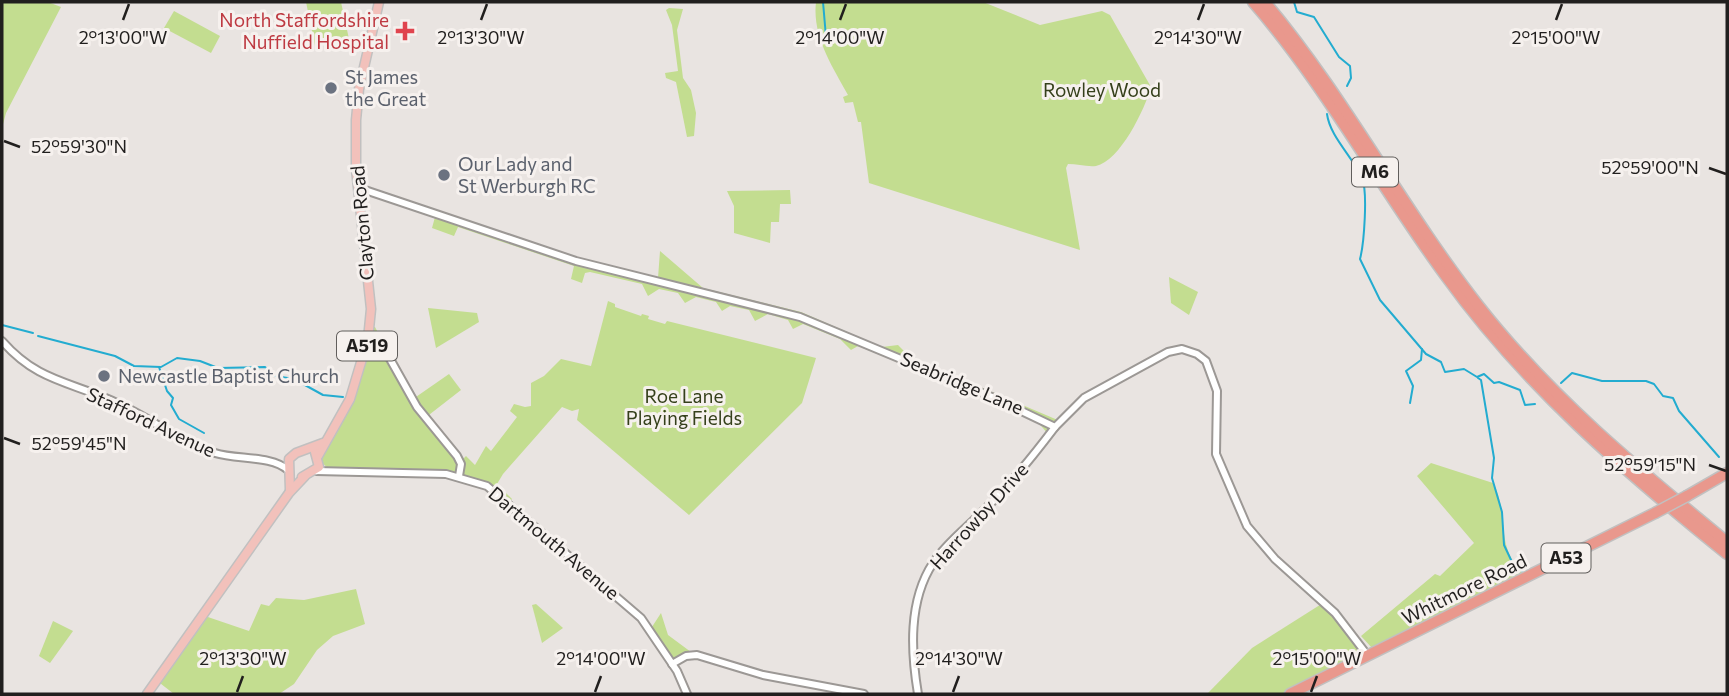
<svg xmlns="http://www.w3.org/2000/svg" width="1729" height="696" font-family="Commissioner,sans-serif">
<rect width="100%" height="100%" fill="#e9e4e1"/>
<g fill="#c3dd90">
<polygon points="2,2 48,2 61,7 6,113 2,128"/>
<polygon points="306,2 341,2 349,39 315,46"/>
<path d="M816 2H983L1040 25 1102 11 1110 15 1151 87C1145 109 1120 161 1096 166 1087 167 1077 164 1068 164L1066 168 1080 250 869 183 861 122H858L853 102 845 103 843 97 848 95C832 66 812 36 816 2Z"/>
<polygon points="669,8 683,9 677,30 683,78 691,90 696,113 694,136 687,137 676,82 666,78 665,73 678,71 672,25 666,10"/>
<polygon points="174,11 220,36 211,53 164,28"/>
<polygon points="790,190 791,204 780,204 779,222 771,222 770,243 734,233 734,206 727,191"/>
<polygon points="435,217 494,233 494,230 578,258 658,278 660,251 703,288 801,312 882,347 898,345 910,357 1060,421 1049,435 1035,419 1015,410 858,346 851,350 840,339 803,324 793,329 788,320 768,314 755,321 749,310 730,306 722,311 716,302 696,297 685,303 678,293 659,289 648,296 642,284 590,272 585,273 582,283 571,279 574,266 458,227 454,236 432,228"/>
<polygon points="1169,277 1198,292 1189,315 1171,303"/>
<path d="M608 301 615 304V307L641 316 642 314 649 316 648 319 665 324 667 321 816 358 802 403 689 515 577 420 579 409 572 411 562 407 503 474 497 484 512 499 509 503C460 464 389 473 330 470L320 461V452L347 405 369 327H375L413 399 449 374 461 390 425 418 461 461 466 456 475 465 486 446 491 451 517 417 510 411 514 404 525 407 531 406V383L544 376 561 359 591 366Z"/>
<polygon points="428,308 477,313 479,322 436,348"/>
<path d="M1431 463 1493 483C1510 513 1494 549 1524 573L1372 648 1361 636 1435 574 1440 576 1474 543 1417 476Z"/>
<polygon points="356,589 365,624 333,636 317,650 294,684 279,694 174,694 156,680 202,615 249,631 261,604 269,606 276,598 304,600"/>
<polygon points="1323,603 1368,656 1290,694 1207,694 1252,648"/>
<polygon points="536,604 563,628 542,643 532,605"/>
<polygon points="661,613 668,635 695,655 672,664 650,630"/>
<polygon points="53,621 73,631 50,663 39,656"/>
</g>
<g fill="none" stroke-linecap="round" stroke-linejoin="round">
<g stroke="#23acd0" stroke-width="2">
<polyline points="823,2 826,37"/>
<polyline points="1294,2 1297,12 1314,17 1339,57 1350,66 1351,78 1347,86"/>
<path d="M1327 114C1330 137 1353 157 1362 178 1368 192 1364 244 1360 259L1380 300 1426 354 1441 362 1445 372 1464 369 1477 377 1484 374 1494 383 1499 382 1520 390 1525 405 1535 404"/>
<polyline points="2,325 33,333"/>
<polyline points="38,336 115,356 134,366 161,367 177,358 200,361 218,368 265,367 275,376 294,379 323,395 343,397"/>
<polyline points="159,367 167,391 173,398 171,405 179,419 204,433"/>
<polyline points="1478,378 1481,380 1494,458 1492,478 1502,512 1504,545 1512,562 1524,573"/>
<polyline points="1561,383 1572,373 1602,381 1646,381 1654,384 1663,396 1673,398 1679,411 1719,457"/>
<polyline points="1410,403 1413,386 1406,371 1421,360 1422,349"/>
</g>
<defs>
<g id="minor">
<polyline points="359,188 576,261 800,317 992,397 1055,427 1084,398 1168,352 1182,349 1197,354 1206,361 1217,391 1216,454 1247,526 1275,559 1335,613 1368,656"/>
<polyline points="368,339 385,350 417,407 457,456 461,464 459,476"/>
<path d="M2 341C39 383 71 381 119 404 152 419 180 442 215 453 237 460 271 455 288 470"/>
<polyline points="316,471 446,474 487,486 641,618 677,671 687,694"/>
<polyline points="672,664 686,656 697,655 763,675 864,694"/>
<path d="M918 694C911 652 908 601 933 563 947 542 968 527 985 509 1011 484 1033 456 1055 427"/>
</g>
<g id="major">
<polyline points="318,456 350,399 368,339 371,309 356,169 356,120 359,89 379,2"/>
<polyline points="302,477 319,467 315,452"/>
<polyline points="290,490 289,459 296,453 323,443"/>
<polyline points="147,694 289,493 305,476"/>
</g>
<g id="highway">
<path d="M1253 2C1326 86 1379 185 1445 275 1524 385 1623 470 1727 554"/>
<path d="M1265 2C1345 97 1402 208 1478 305 1550 397 1638 469 1727 542"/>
<polyline points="1687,496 1727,473"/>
<polyline points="1290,694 1655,513"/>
</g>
</defs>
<use href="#minor" stroke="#9c9895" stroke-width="10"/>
<use href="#major" stroke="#c1c0c0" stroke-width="11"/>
<use href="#highway" stroke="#c1c0c0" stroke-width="13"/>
<use href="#minor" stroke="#fff" stroke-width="6"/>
<use href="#major" stroke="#f2c1bb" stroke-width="8"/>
<use href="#highway" stroke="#e9988d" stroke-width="10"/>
<defs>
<polyline id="highway-bridge" points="1655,513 1687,496"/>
</defs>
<use href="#highway-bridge" stroke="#c1c0c0" stroke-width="13" stroke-linecap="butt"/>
<use href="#highway-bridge" stroke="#e9988d" stroke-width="10"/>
</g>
<path fill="none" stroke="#211f1e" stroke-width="2.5" d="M123 20 129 4M481 20 487 4M840 20 846 4M1198 20 1204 4M1556 20 1562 4M4 141 20 147M1709 168 1726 174M4 438 20 444M1709 465 1726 471M237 692 243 676M595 692 601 676M953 692 959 676M1311 692 1317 676"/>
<path fill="#e0444e" stroke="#f6f1ee" stroke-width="2.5" d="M401.5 20.5h7v7h7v7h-7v7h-7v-7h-7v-7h7z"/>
<g fill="#6b7280" stroke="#f6f1ee" stroke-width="2.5">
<circle cx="331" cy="88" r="7"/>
<circle cx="444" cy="175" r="7"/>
<circle cx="104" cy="376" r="7"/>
</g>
<g text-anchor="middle" stroke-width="6" stroke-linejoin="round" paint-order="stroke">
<g fill="#f6f1ee" stroke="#615e5c" stroke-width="2">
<rect x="1352" y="157.5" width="46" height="29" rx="5"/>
<rect x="337" y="331.5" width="60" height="29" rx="5"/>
<rect x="1541.5" y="543.5" width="49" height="29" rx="5"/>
</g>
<g font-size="18" font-weight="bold" fill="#211f1e">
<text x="1375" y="178">M6</text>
<text x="367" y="352">A519</text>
<text x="1566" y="564">A53</text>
</g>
<g font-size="19" fill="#be3a42" stroke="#f6f1ee" text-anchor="end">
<text x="389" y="27">North Staffordshire<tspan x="389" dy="22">Nuffield Hospital</tspan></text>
</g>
<g font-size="19" fill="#5b616d" stroke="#f6f1ee" text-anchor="start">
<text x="345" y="84">St James<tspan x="345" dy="22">the Great</tspan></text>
<text x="458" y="171">Our Lady and<tspan x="458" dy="22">St Werburgh RC</tspan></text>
<text x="118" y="383">Newcastle Baptist Church</text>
</g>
<g font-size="19" fill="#35401b" stroke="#f6f1ee">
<text x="1102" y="97">Rowley Wood</text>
<text x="684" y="403">Roe Lane<tspan x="684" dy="22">Playing Fields</tspan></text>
</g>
<g font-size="19" fill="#211f1e" stroke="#f6f1ee">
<text transform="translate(362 223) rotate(-95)" y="7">Clayton Road</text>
<text transform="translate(962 383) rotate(23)" y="7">Seabridge Lane</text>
<text transform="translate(151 422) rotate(25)" y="7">Stafford Avenue</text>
<text transform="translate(979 516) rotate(-48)" y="7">Harrowby Drive</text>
<text transform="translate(554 543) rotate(40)" y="7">Dartmouth Avenue</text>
<text transform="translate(1464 589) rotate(-26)" y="7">Whitmore Road</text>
</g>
</g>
<g font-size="18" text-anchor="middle" fill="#211f1e" stroke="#f6f1ee" stroke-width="6" stroke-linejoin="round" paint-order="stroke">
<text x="123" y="44">2°13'00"W</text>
<text x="481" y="44">2°13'30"W</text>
<text x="840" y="44">2°14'00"W</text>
<text x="1198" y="44">2°14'30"W</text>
<text x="1556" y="44">2°15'00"W</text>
<text x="79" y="153">52°59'30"N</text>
<text x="1650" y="174">52°59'00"N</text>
<text x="79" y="450">52°59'45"N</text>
<text x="1650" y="471">52°59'15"N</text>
<text x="243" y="665">2°13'30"W</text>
<text x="601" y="665">2°14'00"W</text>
<text x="959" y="665">2°14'30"W</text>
<text x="1317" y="665">2°15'00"W</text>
</g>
<rect width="1729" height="696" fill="none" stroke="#211f1e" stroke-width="7"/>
</svg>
